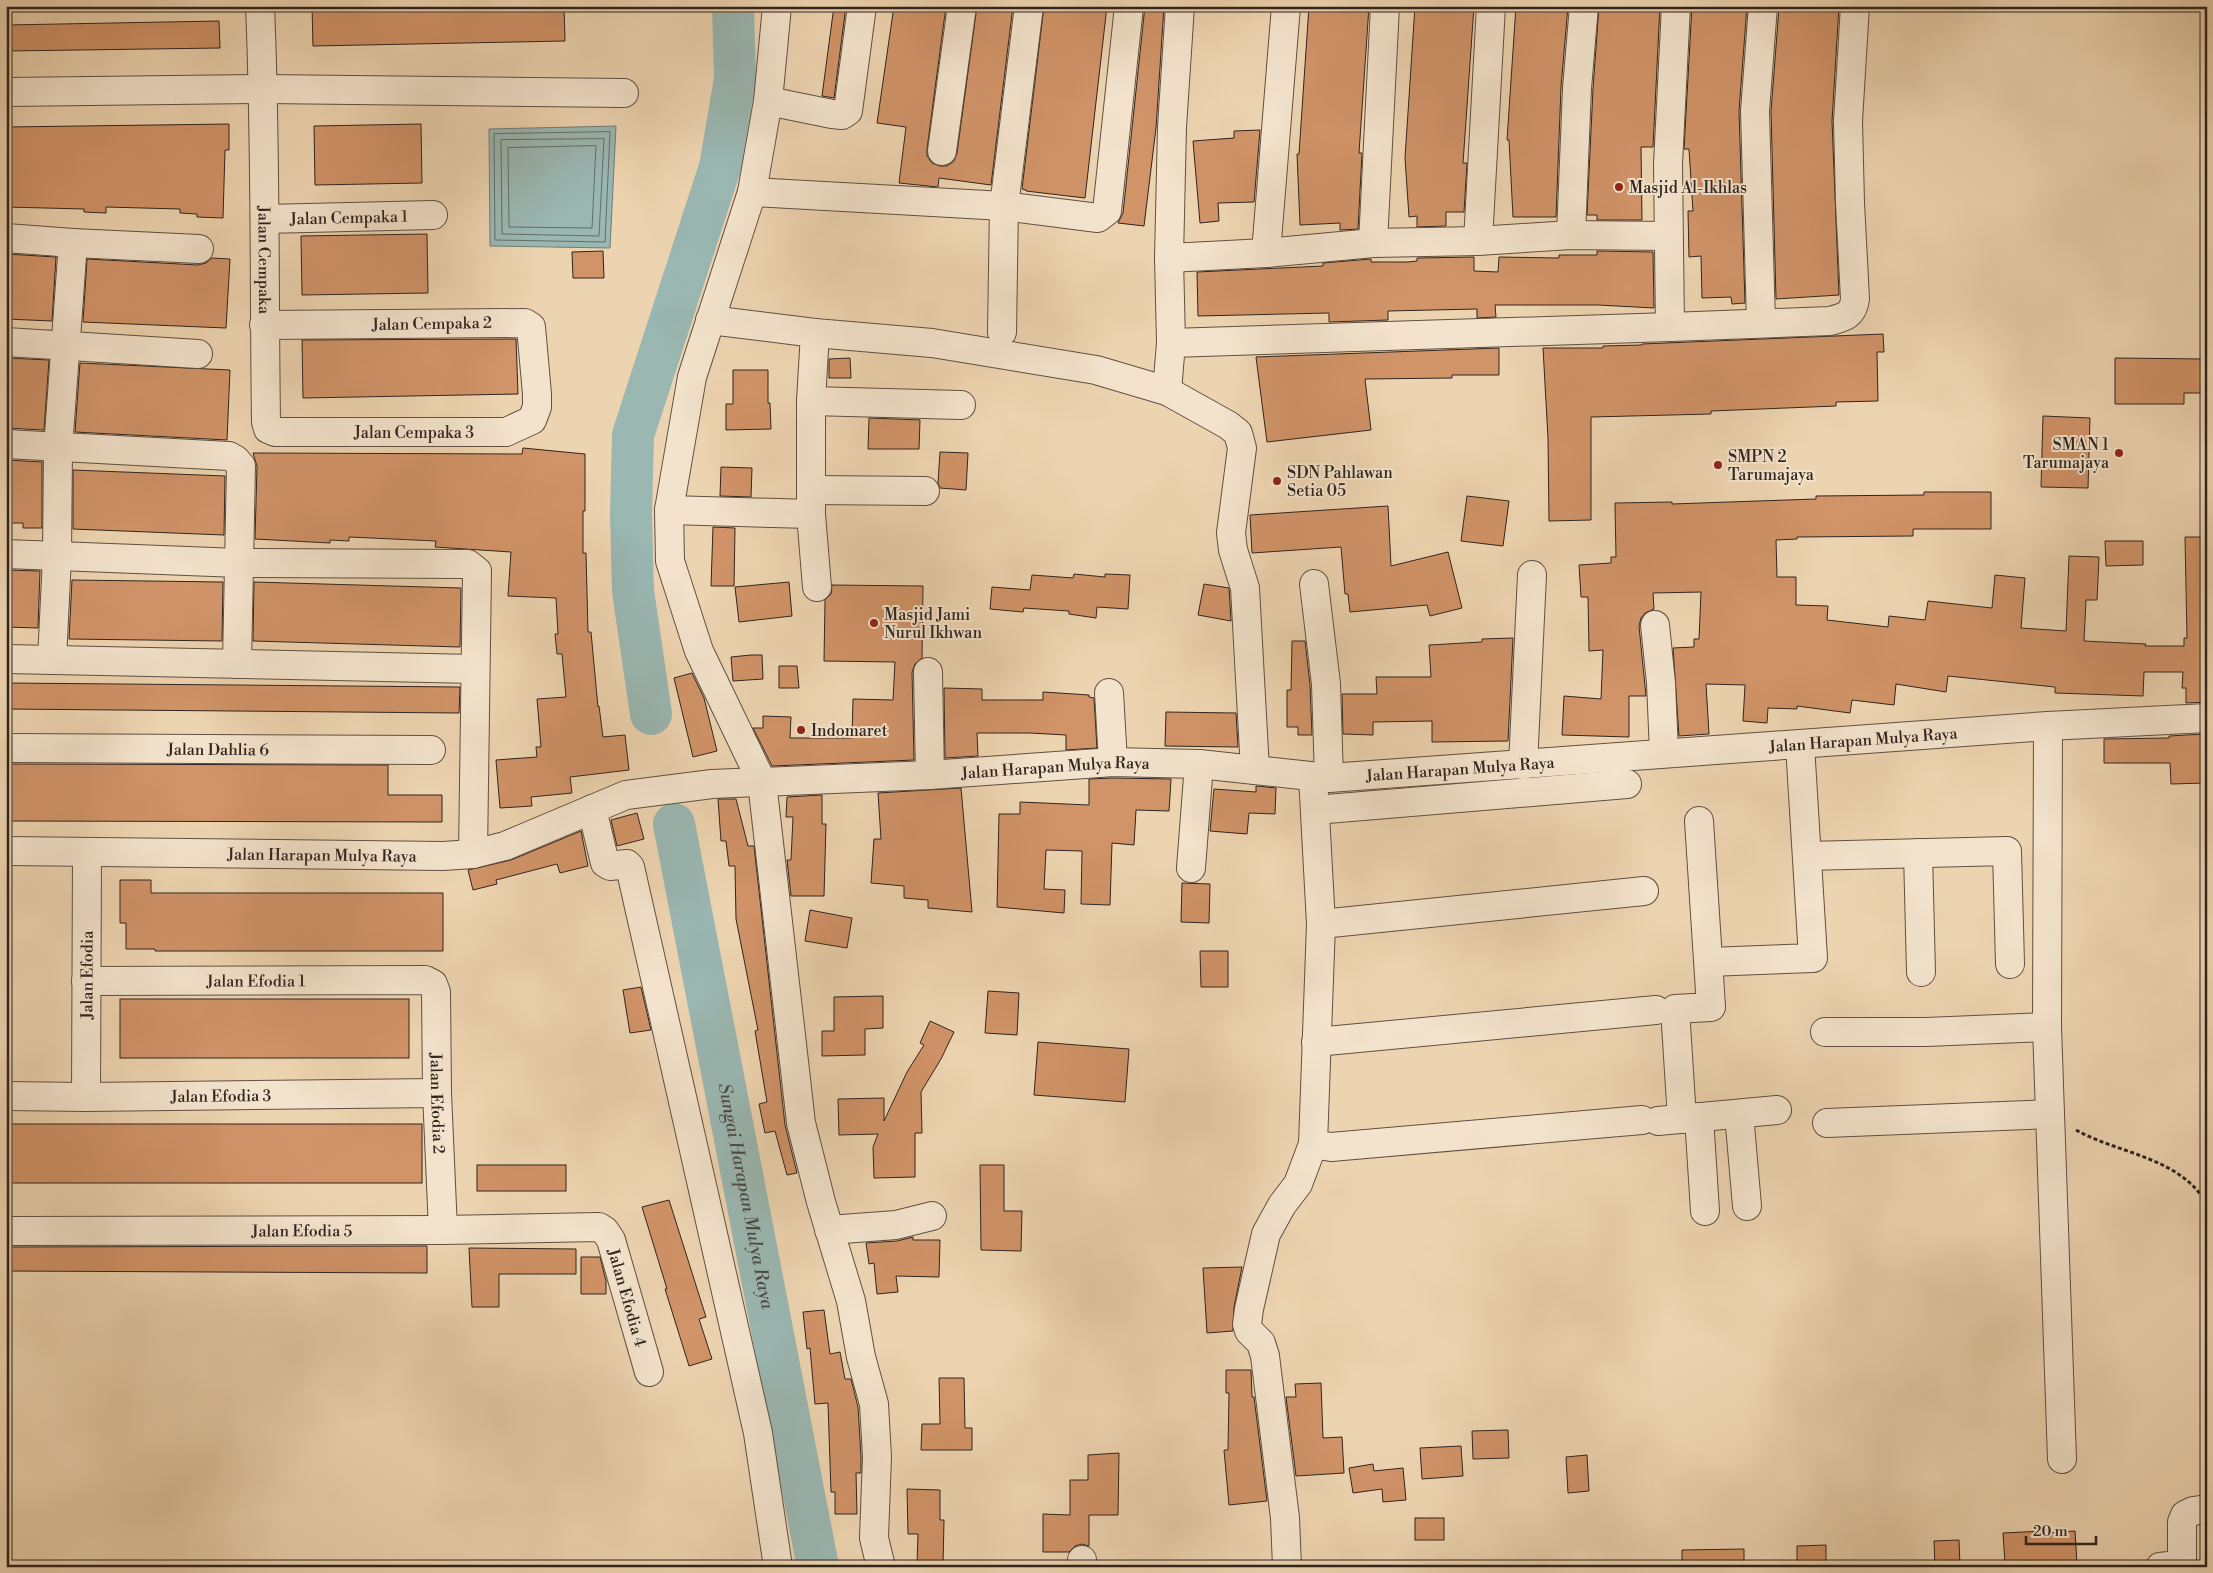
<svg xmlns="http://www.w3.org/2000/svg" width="2213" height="1573" font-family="'Libre Bodoni',serif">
<rect width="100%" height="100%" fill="#edd4b0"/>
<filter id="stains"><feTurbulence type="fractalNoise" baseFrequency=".004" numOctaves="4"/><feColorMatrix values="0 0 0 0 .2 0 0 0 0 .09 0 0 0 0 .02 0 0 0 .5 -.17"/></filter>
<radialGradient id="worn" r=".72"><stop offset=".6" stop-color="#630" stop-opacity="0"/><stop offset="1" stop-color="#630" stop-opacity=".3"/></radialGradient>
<polygon fill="#9ab7b2" stroke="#707c77" points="616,126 610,248 490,246 489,129"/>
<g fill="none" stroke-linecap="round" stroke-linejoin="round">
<g stroke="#656e68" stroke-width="1">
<polygon points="610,132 605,242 495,240 494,134"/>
<polygon points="604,139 599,236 502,234 501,140"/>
<polygon points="596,146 592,228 509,227 508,148"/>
</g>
<g stroke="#9ab7b2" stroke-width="42">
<polyline points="651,714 633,591 631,514 633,435 720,167 735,79 733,6"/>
<path id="s1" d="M674 824 818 1567"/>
</g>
</g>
<g fill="#d19368" stroke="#30241f">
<polygon points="312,6 564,6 565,41 313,46"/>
<polygon points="834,6 846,6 834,98 822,96"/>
<polygon points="894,6 946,6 927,149 927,156 932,163 940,166 947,166 954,161 957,153 977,6 1013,6 991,185 939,178 938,187 899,183 906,127 877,123"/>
<polygon points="1044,6 1107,6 1085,198 1026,191 1026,190 1022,189"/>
<polygon points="1145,6 1164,6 1156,128 1144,226 1118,223 1123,213"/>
<polygon points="1309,6 1369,6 1359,153 1362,153 1358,229 1340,230 1340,223 1300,225 1297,154 1299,154"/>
<polygon points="1415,6 1474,6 1463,163 1467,163 1464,212 1446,212 1446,226 1417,227 1417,216 1409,217 1405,158"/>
<polygon points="1516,6 1568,6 1561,87 1556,217 1513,217 1509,140 1507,140"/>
<polygon points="1599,6 1660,6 1653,147 1641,147 1642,220 1597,220 1597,215 1587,215 1593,89"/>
<polygon points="1692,6 1747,6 1739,111 1745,303 1732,304 1731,297 1702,298 1701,256 1689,257 1688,211 1693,211 1689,149 1684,149"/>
<polygon points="1789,6 1839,6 1832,121 1839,295 1776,299 1771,111 1779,8 1788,9"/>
<polygon points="219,21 220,48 6,51 6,25"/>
<polygon points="229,124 229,150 225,150 223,218 197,217 197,214 180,213 180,209 106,207 106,213 84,212 84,209 6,207 6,127"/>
<polygon points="421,124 422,183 315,185 314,126"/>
<polygon points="1260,130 1254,202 1218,203 1219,221 1200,223 1193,141 1234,138 1234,131"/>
<polygon points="427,234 428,293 302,295 301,236"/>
<polygon points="603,251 604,278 573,278 572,252"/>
<polygon points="1597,251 1653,252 1654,308 1598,305 1495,305 1496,317 1477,318 1477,309 1388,311 1388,320 1329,322 1329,313 1198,316 1197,272 1323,266 1323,263 1371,259 1371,262 1408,262 1417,261 1417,258 1474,257 1474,271 1498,272 1499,257 1559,258 1559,255 1597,255"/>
<polygon points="6,254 56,257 52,321 6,319"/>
<polygon points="212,258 230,259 226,328 83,322 87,259 198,265 206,263"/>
<polygon points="1883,334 1884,352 1877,352 1878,401 1836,402 1836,406 1711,411 1711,414 1591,417 1591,520 1549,521 1548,438 1543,348 1603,348 1603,346 1642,345 1642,344"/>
<polygon points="516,339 518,394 303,398 302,340"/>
<polygon points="1499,348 1499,375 1452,375 1452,378 1365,379 1371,430 1267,442 1256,357"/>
<polygon points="6,358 49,360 44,430 6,428"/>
<polygon points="850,358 851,378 829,378 829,359"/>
<polygon points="2115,358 2207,359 2207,393 2184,393 2184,404 2115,404"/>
<polygon points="80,363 230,370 227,440 75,432"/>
<polygon points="733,370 768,370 768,403 770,403 771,429 726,430 726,404 733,404"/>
<polygon points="2043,416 2090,418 2088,488 2041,487"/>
<polygon points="869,418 920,420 919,449 868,449"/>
<polygon points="523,448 585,454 585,511 583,511 583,553 586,553 588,632 591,632 598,707 599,706 603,737 625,735 629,770 570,777 572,793 531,797 532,806 500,808 496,760 537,757 536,747 541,747 537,699 566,697 562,654 557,654 555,634 558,634 556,598 508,596 511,552 435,547 436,541 349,537 349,541 330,540 330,543 255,539 257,466 253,453 522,454"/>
<polygon points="940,452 968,453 966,490 940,488 938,483"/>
<polygon points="6,460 42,462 42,528 23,528 23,523 6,523"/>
<polygon points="721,467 752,468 751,497 720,496"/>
<polygon points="73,470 225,476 224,535 73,529"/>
<polygon points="1924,492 1991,492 1991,529 1913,529 1913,536 1797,537 1797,539 1776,540 1777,577 1796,577 1796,605 1828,606 1827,620 1888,627 1889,616 1925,620 1928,601 1992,608 1995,575 2025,578 2021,628 2066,631 2069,556 2099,557 2097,600 2086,600 2084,641 2146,644 2145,646 2184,646 2184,638 2187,638 2185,537 2207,537 2207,702 2186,703 2186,688 2182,688 2183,672 2144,672 2143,696 2055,693 2055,687 1948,676 1946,692 1896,684 1894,705 1852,700 1850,713 1797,706 1797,709 1768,708 1767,723 1743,721 1745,685 1706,684 1709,734 1679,736 1673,648 1694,647 1694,639 1699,639 1701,592 1653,593 1654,609 1645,613 1641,618 1639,626 1646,696 1629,696 1629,737 1562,735 1564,696 1601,699 1603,650 1589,651 1588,597 1581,597 1579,565 1611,563 1611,557 1616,557 1615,503 1672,502 1672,504 1816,499 1816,496 1924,495"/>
<polygon points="1467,496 1509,501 1503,546 1461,541"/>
<polygon points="1388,506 1391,566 1448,552 1462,608 1430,616 1427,605 1350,612 1348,594 1345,594 1341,547 1252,553 1250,515"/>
<polygon points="713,527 735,528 734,586 711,586"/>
<polygon points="2105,541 2143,541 2143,565 2106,566"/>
<polygon points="6,570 40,571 38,628 6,627"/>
<polygon points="1074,574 1105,577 1105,574 1130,575 1128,609 1097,607 1096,618 1069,614 1069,611 1024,608 1023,612 990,609 992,587 1030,590 1032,575 1073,578"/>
<polygon points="72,580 223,582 222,641 69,639"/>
<polygon points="254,582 461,588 460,647 253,641"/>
<polygon points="789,582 792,616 739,622 735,587"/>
<polygon points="1204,584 1229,588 1231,621 1198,615"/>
<polygon points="832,585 923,586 922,658 915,664 912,672 914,760 772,766 753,728 763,728 763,716 791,717 790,738 852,738 853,699 893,700 895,662 824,661 825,600 831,594"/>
<polygon points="1513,638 1508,741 1432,742 1432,721 1373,722 1373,735 1343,734 1342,694 1377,694 1376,677 1431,677 1429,645 1482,642 1482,639"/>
<polygon points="1292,641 1305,641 1310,685 1312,735 1298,735 1298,727 1287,727 1287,690 1291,690"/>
<polygon points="751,655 762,655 763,679 733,681 731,657"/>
<polygon points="779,666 797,666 799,688 779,688"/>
<polygon points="692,673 704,698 717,751 693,757 674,678"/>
<polygon points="6,683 460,687 459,713 6,709"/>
<polygon points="944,688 982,689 982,700 1043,700 1043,692 1089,695 1089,697 1094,698 1097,748 1066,750 1066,735 1030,733 977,733 978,756 945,758"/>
<polygon points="1166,712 1236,713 1238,747 1165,746"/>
<polygon points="2205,734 2206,783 2171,784 2170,763 2104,763 2104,739 2169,738 2169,736"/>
<polygon points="6,764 388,765 388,795 442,795 442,822 6,821"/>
<polygon points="1113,778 1171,779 1170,796 1169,811 1136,810 1134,845 1112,843 1110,905 1081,904 1082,851 1046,850 1044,889 1065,890 1064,913 997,907 999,814 1020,814 1020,802 1089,805 1089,779"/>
<polygon points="1256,786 1276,788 1275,814 1249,813 1247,834 1210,831 1214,789 1256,792"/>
<polygon points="961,788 972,912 928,908 928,900 904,898 904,886 871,883 874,839 881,839 878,793"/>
<polygon points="822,795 822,824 826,824 824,896 791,896 787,860 791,860 793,817 786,817 787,797"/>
<polygon points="718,799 736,799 748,846 754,846 785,1125 797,1173 787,1175 775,1131 765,1133 759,1104 767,1102 755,1031 758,1030 736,919 735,866 729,866 726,841 721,841"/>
<polygon points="637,813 644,839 617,846 611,820"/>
<polygon points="581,831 588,866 560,873 557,864 496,880 497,884 473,890 468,870 511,860"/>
<polygon points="120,880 151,880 151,893 443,893 443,951 155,951 155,949 126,949 126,923 120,923"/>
<polygon points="1182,883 1210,884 1209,923 1181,922"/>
<polygon points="810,910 852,918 847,948 805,941"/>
<polygon points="1200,951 1228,951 1228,987 1201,987"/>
<polygon points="641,987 651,1030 630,1033 623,990"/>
<polygon points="988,991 1019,993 1017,1035 985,1033"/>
<polygon points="883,996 883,1028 865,1029 865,1055 822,1056 822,1031 834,1031 834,997"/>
<rect x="120" y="999" width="289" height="59"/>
<polygon points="930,1021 954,1032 941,1059 921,1092 922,1133 915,1133 915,1177 874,1178 873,1147 878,1134 839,1135 838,1099 884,1098 884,1121 907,1072 924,1045 920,1043"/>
<polygon points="1038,1042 1129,1049 1125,1102 1034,1095"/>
<rect x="7" y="1124" width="415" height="59"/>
<rect x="477" y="1165" width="89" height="26"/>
<polygon points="980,1165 1004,1165 1004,1211 1022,1211 1021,1251 981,1250"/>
<polygon points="669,1200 706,1317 699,1319 712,1359 689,1366 665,1289 667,1289 642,1207"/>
<polygon points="913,1237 913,1240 940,1240 939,1277 896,1276 898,1292 877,1294 874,1263 869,1264 866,1243 897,1241"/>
<polygon points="427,1246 427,1273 6,1271 6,1247"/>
<polygon points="469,1248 576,1249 576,1274 499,1274 499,1307 472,1307"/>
<polygon points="581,1257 600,1257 606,1281 606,1294 581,1294"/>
<polygon points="1242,1267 1234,1307 1233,1331 1207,1333 1203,1268"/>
<polygon points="824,1310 830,1354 840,1352 845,1379 851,1379 858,1407 861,1457 861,1473 856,1473 857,1514 835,1514 835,1492 831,1492 828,1403 815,1404 810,1348 807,1349 803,1312"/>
<polygon points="1226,1370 1251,1370 1252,1397 1254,1397 1267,1501 1229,1505 1224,1450 1228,1450 1229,1393 1226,1393"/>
<polygon points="939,1378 964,1378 965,1428 972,1428 972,1450 921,1450 922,1424 940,1424"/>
<polygon points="1321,1383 1323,1438 1342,1437 1344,1473 1296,1476 1286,1397 1296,1397 1295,1384"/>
<polygon points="1508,1430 1509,1458 1473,1459 1472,1431"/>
<polygon points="1461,1446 1463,1476 1422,1479 1420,1448"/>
<polygon points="1119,1453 1118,1515 1089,1515 1089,1546 1082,1544 1075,1546 1069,1552 1043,1552 1043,1514 1070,1515 1070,1480 1088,1480 1088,1455"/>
<polygon points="1587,1455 1589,1491 1568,1493 1566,1457"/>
<polygon points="1373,1464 1374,1471 1403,1468 1406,1500 1383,1502 1382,1489 1353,1493 1349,1468"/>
<polygon points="907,1489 940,1490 940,1520 944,1520 943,1566 917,1565 918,1534 908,1534"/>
<rect x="1415" y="1518" width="29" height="22"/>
<polygon points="2044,1531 2044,1533 2075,1531 2077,1563 2005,1564 2003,1533"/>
<polygon points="1959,1540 1960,1567 1935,1567 1934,1541"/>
<polygon points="1826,1545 1826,1567 1797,1567 1797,1546"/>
<polygon points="1744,1549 1744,1567 1682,1567 1682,1550"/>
</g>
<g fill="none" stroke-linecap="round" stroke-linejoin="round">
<defs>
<g id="minor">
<path id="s2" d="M260 6C266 145 264 284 266 422L268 429 275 432H506L532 420 537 407V394L531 327 525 323 264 325"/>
<polyline points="777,6 768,101 752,192 692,377 669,510 670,561 699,651 762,782 801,1123 821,1202 851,1301 861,1357 874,1404 877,1457 874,1538 881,1567"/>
<polyline points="6,92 264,89 624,93"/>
<polyline points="768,101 832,114 842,115 848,111 862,6"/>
<polyline points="942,151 962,6"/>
<polyline points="752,192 1004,206 1098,218 1107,211 1129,6"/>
<path id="s3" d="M265 219 433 215"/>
<polyline points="1571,235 1577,88 1584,6"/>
<polyline points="6,238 73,243 199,249"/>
<polyline points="1478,241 1491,6"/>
<polyline points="1373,243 1385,6"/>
<polyline points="1266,253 1286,6"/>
<polyline points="1169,258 1266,253 1373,243 1478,241 1571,235 1668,236"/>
<polyline points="710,320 815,333 932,343 1096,370 1167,391 1228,425 1238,433 1242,448 1231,533 1233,550 1245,588 1255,770"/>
<polyline points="1761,323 1755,111 1763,6"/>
<path d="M1670 327 1830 321C1845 317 1853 315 1855 299L1850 203 1848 121 1855 6"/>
<polyline points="1002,332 1004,206 1029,6"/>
<polyline points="815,333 811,401 811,514 817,587"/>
<polyline points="6,342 198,354"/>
<polyline points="1171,343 1670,327 1668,164 1676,6"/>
<polyline points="1167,391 1171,343 1169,258 1172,127 1180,6"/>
<polyline points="811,401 961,405"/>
<polyline points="6,444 229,456 236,460 241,466 237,664"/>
<polyline points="812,490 925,491"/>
<polyline points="669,510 811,514"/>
<polyline points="6,554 239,563 468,564 477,571 473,854"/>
<polyline points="1314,584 1326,684 1329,778"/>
<polyline points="1655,625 1661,683 1664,752"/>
<polyline points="6,659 475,669"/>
<polyline points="52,660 57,557 58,448 73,243"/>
<polyline points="928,672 930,775"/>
<polyline points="1109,693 1113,762"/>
<polyline points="2048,726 2047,1027 2062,1459"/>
<path id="s4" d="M6 748 431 750"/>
<polyline points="1523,765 1532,575"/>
<polyline points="1313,777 1321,924 1313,1144 1331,1147 1642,1120"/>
<polyline points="592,809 605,863 610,866 627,864 630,867 758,1433 778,1567"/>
<polyline points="1315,810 1627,784"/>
<path id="s5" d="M6 851 443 856 473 854 505 846 626 795 712 784 930 775 1113 762 1199 764 1329 778 2048 726 2207 718"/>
<polyline points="1918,853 1921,972"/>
<polyline points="1807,856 2007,851 2010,964"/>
<polyline points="1191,868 1199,764"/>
<polyline points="1321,924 1644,891"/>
<polyline points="1709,962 1813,958 1800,745"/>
<path id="s6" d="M86 981 425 980 433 984 436 992 437 1093 443 1230"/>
<polyline points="1825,1032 1926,1032 2047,1027"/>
<polyline points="1316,1042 1656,1010"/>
<path id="s7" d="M6 1096 86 1097 437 1093"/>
<path id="s8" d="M86 1097 87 853"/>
<polyline points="1739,1114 1747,1206"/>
<polyline points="1699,1117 1705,1211"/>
<polyline points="1682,1119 1675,1009 1711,1007 1699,821"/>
<polyline points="1658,1121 1777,1110"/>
<polyline points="1827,1123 2050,1114"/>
<polyline points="829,1230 896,1225 932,1216"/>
<path id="s9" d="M6 1231 443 1230 599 1227 605 1231 611 1240 649 1372"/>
<polyline points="1082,1567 1082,1560"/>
<polyline points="1287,1567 1285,1518 1265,1356 1261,1343 1249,1331 1247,1324 1249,1309 1266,1234 1282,1205 1298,1184 1313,1144"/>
<polyline points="2160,1567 2178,1565 2182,1561 2182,1522 2185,1515 2193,1511 2207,1509"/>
</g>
</defs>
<use href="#minor" stroke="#5f5043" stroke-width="30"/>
<path stroke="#30241f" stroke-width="3" stroke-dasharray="4 2.5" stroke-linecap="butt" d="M2076 1130C2119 1154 2180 1157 2207 1204"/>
<use href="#minor" stroke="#f3e3cc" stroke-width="28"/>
</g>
<g fill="#8f2418" stroke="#f3e3cc" stroke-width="2">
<circle cx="1619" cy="187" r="5"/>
<circle cx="2119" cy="453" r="5"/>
<circle cx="1718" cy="465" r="5"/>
<circle cx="1277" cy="481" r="5"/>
<circle cx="874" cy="623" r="5"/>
<circle cx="801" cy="730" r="5"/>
</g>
<g text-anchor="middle" stroke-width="4" stroke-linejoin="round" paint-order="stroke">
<g font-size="16" fill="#30241f" stroke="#f3e3cc" text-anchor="start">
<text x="1629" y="193">Masjid Al-Ikhlas</text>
<text x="2109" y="450" text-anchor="end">SMAN 1<tspan x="2109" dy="18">Tarumajaya</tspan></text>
<text x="1728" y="462">SMPN 2<tspan x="1728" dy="18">Tarumajaya</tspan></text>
<text x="1287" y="478">SDN Pahlawan<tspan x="1287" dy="18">Setia 05</tspan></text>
<text x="884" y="620">Masjid Jami<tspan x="884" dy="18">Nurul Ikhwan</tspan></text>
<text x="811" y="736">Indomaret</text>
</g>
<g font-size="16" fill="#30241f" stroke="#f3e3cc">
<text dy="6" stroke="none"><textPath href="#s3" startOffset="84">Jalan Cempaka 1</textPath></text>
<text dy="6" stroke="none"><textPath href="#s2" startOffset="254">Jalan Cempaka</textPath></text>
<text transform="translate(432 323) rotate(-1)" y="6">Jalan Cempaka 2</text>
<text dy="6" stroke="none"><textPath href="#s2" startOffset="570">Jalan Cempaka 3</textPath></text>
<text dy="6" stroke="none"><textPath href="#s5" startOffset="1872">Jalan Harapan Mulya Raya</textPath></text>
<text dy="6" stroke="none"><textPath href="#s4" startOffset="212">Jalan Dahlia 6</textPath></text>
<text dy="6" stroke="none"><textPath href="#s5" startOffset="1062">Jalan Harapan Mulya Raya</textPath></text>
<text dy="6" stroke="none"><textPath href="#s5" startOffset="1468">Jalan Harapan Mulya Raya</textPath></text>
<text dy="6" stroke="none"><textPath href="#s5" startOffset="316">Jalan Harapan Mulya Raya</textPath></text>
<text dy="6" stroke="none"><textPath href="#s8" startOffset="122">Jalan Efodia</textPath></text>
<text dy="6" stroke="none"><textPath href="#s6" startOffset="170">Jalan Efodia 1</textPath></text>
<text dy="6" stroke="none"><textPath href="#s7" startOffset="215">Jalan Efodia 3</textPath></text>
<text dy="6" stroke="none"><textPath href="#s6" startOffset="468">Jalan Efodia 2</textPath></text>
<text dy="6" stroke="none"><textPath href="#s9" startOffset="296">Jalan Efodia 5</textPath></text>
<text dy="6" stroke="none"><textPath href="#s9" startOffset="671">Jalan Efodia 4</textPath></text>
</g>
<g font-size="18" font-style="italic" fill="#4a4944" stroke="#f3e3cc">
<text dy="6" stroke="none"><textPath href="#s1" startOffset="379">Sungai Harapan Mulya Raya</textPath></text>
</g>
</g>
<rect width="2213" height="1573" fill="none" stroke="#edd4b0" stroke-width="25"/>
<rect x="8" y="8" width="2198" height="1558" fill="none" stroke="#30241f" stroke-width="2.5"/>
<rect x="12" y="12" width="2188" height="1548" fill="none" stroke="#30241f"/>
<path d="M2026 1536v8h70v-8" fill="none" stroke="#30241f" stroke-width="2.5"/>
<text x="2033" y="1536" font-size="15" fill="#30241f" stroke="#f3e3cc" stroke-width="4" paint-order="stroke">20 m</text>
<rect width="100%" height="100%" filter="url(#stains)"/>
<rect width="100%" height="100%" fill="url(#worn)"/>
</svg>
